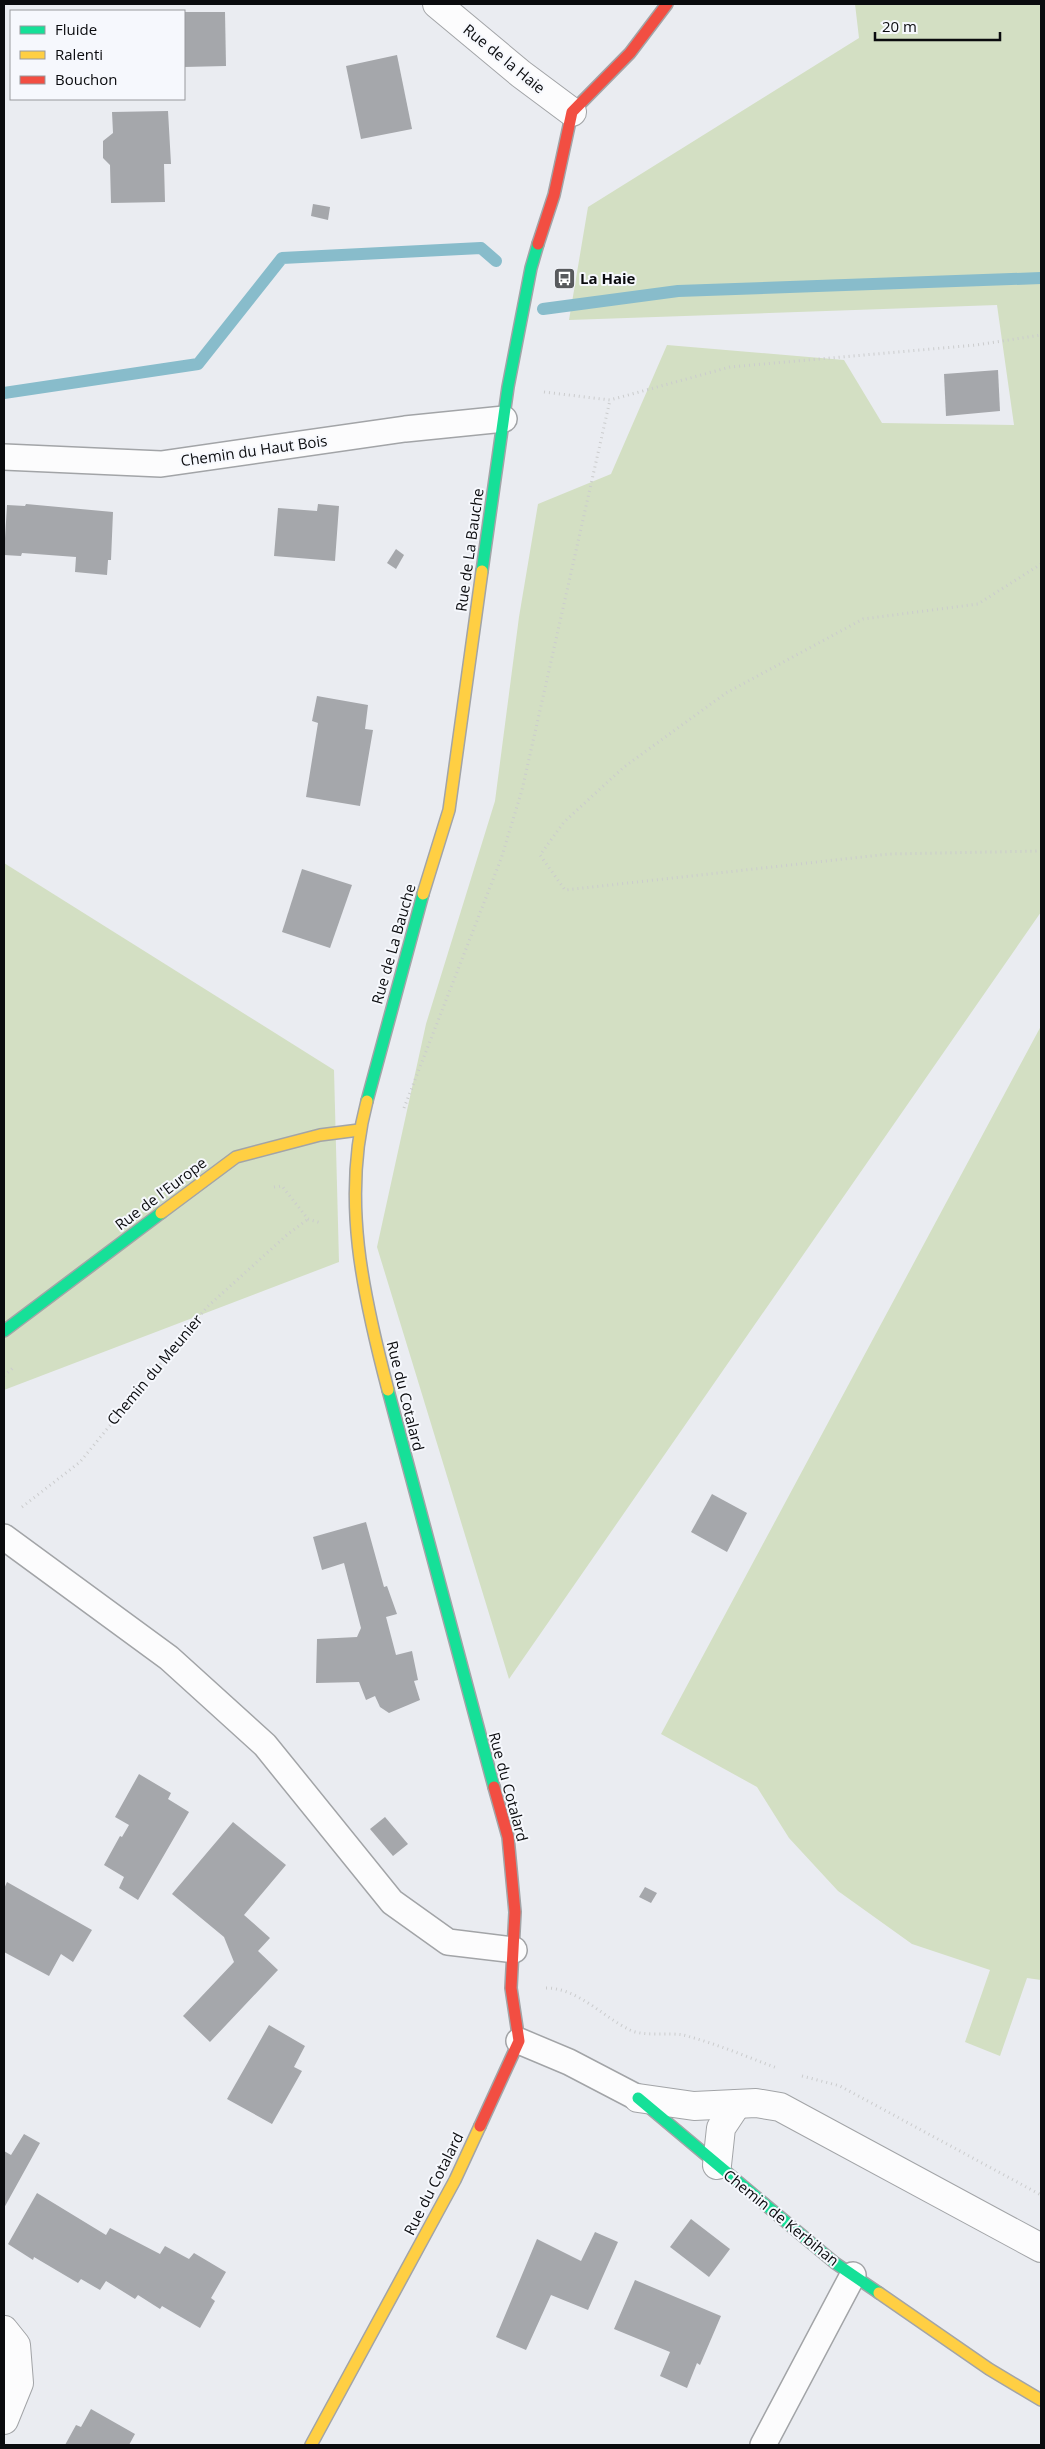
<svg xmlns="http://www.w3.org/2000/svg" width="1045" height="2449" font-family="'Open Sans',sans-serif">
<rect width="100%" height="100%" fill="#eaecf1"/>
<g fill="#d3dfc3">
<polygon points="855,4 1041,4 1041,912 509,1679 377,1247 426,1024 495,801 519,617 538,504 611,474 667,345 844,360 882,423 1014,425 997,305 569,320 588,207 859,38"/>
<polygon points="4,863 334,1070 339,1262 4,1390"/>
<polygon points="1041,1026 1041,1980 1027,1978 1000,2056 965,2042 990,1970 912,1944 838,1891 789,1838 757,1787 661,1734"/>
</g>
<g fill="none" stroke-linecap="round" stroke-linejoin="round">
<g stroke="#88bccb" stroke-width="12">
<polyline points="543,309 678,291 1041,278"/>
<polyline points="4,393 198,364 282,258 481,248 496,261"/>
</g>
</g>
<g fill="#a5a7ab">
<polygon points="184,12 225,12 226,66 184,67"/>
<polygon points="397,55 412,129 361,139 346,66"/>
<polygon points="168,111 171,164 164,164 165,202 111,203 110,165 103,158 103,141 113,133 112,112"/>
<polygon points="313,204 330,207 328,220 311,216"/>
<polygon points="998,370 1000,411 946,416 944,374"/>
<polygon points="26,504 113,512 111,560 108,560 107,575 75,572 76,557 22,553 21,556 4,555 7,505 25,506"/>
<polygon points="318,504 339,506 335,561 274,556 278,508 317,511"/>
<polygon points="396,549 404,555 396,569 387,563"/>
<polygon points="317,696 368,705 365,729 373,730 360,806 306,797 318,723 312,721"/>
<polygon points="302,869 352,885 330,948 282,932"/>
<polygon points="712,1494 747,1513 727,1552 691,1532"/>
<polygon points="366,1522 384,1587 387,1586 397,1614 386,1617 396,1655 412,1651 418,1680 414,1681 420,1700 389,1713 380,1707 375,1696 366,1700 359,1682 316,1683 317,1639 357,1637 361,1628 344,1563 322,1570 313,1537"/>
<polygon points="139,1774 171,1793 168,1799 189,1812 138,1900 119,1888 124,1877 104,1865 120,1836 122,1837 129,1825 115,1817"/>
<polygon points="385,1817 408,1844 393,1856 370,1829"/>
<polygon points="233,1822 286,1865 244,1915 270,1938 258,1951 278,1970 210,2042 183,2016 234,1962 224,1937 172,1894"/>
<polygon points="7,1882 92,1930 73,1962 61,1954 49,1976 4,1952 4,1889"/>
<polygon points="645,1887 657,1893 651,1903 639,1897"/>
<polygon points="269,2025 305,2046 294,2067 302,2071 272,2124 227,2099"/>
<polygon points="24,2134 40,2143 4,2208 4,2151 11,2155"/>
<polygon points="37,2193 106,2235 110,2228 160,2254 165,2246 189,2259 194,2253 226,2272 211,2298 215,2301 200,2328 162,2306 160,2309 138,2295 135,2299 106,2281 100,2290 81,2279 78,2283 34,2257 33,2260 8,2244"/>
<polygon points="691,2219 730,2249 709,2277 670,2247"/>
<polygon points="595,2232 618,2242 588,2310 551,2295 526,2350 496,2337 537,2239 581,2261"/>
<polygon points="635,2280 721,2316 700,2365 697,2363 687,2388 660,2376 670,2352 614,2329"/>
<polygon points="91,2409 135,2434 129,2445 65,2445 76,2425 81,2427"/>
</g>
<g fill="none" stroke-linecap="round" stroke-linejoin="round">
<defs>
<g id="lane">
<polyline points="4,457 161,464 405,429 504,419"/>
<polyline points="4,1537 169,1658 265,1745 392,1902 448,1942 514,1950"/>
<polyline points="519,2041 569,2062 638,2098"/>
<polyline points="763,2445 853,2275"/>
</g>
<g id="street">
<polyline points="437,4 521,74 572,112"/>
<polyline points="638,2098 694,2106 756,2103 780,2107 1041,2248"/>
<polyline points="717,2165 721,2128 737,2104"/>
<polyline points="4,2330 16,2345 19,2383 4,2420"/>
</g>
<g id="fast">
<polyline points="482,571 508,387 531,268 538,244"/>
<polyline points="367,1101 423,894"/>
<polyline points="4,1331 161,1213"/>
<polyline points="388,1390 494,1787"/>
<polyline points="638,2098 835,2263 879,2293"/>
</g>
<g id="slow">
<polyline points="423,894 449,810 482,571"/>
<path d="M367 1101C341 1198 363 1295 388 1390"/>
<polyline points="161,1213 236,1157 320,1135 359,1130"/>
<polyline points="879,2293 989,2369 1041,2400"/>
<polyline points="311,2445 455,2180 480,2126"/>
</g>
<g id="jam">
<polyline points="538,244 554,195 572,112 630,53 667,4"/>
<polyline points="480,2126 519,2041 511,1988 515,1912 508,1837 494,1787"/>
</g>
</defs>
<use href="#lane" stroke="#a2a4a7" stroke-width="28"/>
<use href="#street" stroke="#a2a4a7" stroke-width="30"/>
<use href="#fast" stroke="#a2a4a7" stroke-width="14"/>
<use href="#slow" stroke="#a2a4a7" stroke-width="14"/>
<use href="#jam" stroke="#a2a4a7" stroke-width="14"/>
<g stroke="#cbcccd" stroke-width="3" stroke-dasharray="1 4" stroke-linecap="butt">
<polyline points="544,392 610,400 730,367 976,345 1041,335"/>
<polyline points="1041,564 978,604 863,619 726,693 624,767 564,822 540,855 565,890 889,854 1041,851"/>
<polyline points="404,1108 501,859 522,790 610,400"/>
<polyline points="274,1187 282,1186 308,1219 321,1223"/>
<polyline points="4,1376 15,1366"/>
<polyline points="22,1507 80,1462 207,1307 288,1234 308,1219"/>
<path d="M546 1988C578 1988 603 2017 630 2030 645 2037 667 2032 683 2035 715 2043 747 2057 777 2068"/>
<polyline points="802,2076 840,2086 1041,2195"/>
</g>
<use href="#lane" stroke="#fcfcfd" stroke-width="25"/>
<use href="#street" stroke="#fcfcfd" stroke-width="28"/>
<use href="#fast" stroke="#16e098" stroke-width="11"/>
<use href="#slow" stroke="#ffcf43" stroke-width="11"/>
<use href="#jam" stroke="#f24e42" stroke-width="11"/>
</g>
<defs>
<symbol id="bus-square" viewBox="-11 -11 22 22"><rect x="-9" y="-9" width="18" height="18" rx="4" fill="#585a5d" stroke="#f6f8fd"/><path d="M-5-6H5V4H4V6H2V4H-2V6H-4V4H-5ZM-3.5-4V0h7V-4ZM-3.5 1.2v1.5H-2V1.2ZM2 1.2v1.5H3.5V1.2Z" fill="#fff"/></symbol>
</defs>
<g fill-rule="evenodd">
<use href="#bus-square" x="552" y="266" width="25" height="25"/>
</g>
<g text-anchor="middle" stroke-width="4" stroke-linejoin="round" paint-order="stroke">
<g font-size="15" fill="#0a0b0e" stroke="#f6f8fd">
<text transform="translate(504 59) rotate(39)" y="5">Rue de la Haie</text>
<text transform="translate(254 451) rotate(-8)" y="5">Chemin du Haut Bois</text>
<text transform="translate(470 550) rotate(-82)" y="5">Rue de La Bauche</text>
<text transform="translate(394 944) rotate(-74)" y="5">Rue de La Bauche</text>
<text transform="translate(161 1194) rotate(-37)" y="5">Rue de l'Europe</text>
<text transform="translate(155 1370) rotate(-50)" y="5">Chemin du Meunier</text>
<text transform="translate(405 1396) rotate(76)" y="5">Rue du Cotalard</text>
<text transform="translate(508 1787) rotate(75)" y="5">Rue du Cotalard</text>
<text transform="translate(434 2184) rotate(-63)" y="5">Rue du Cotalard</text>
<text transform="translate(781 2218) rotate(39)" y="5">Chemin de Kerbihan</text>
</g>
<g font-size="15" font-weight="bold" fill="#0a0b0e" stroke="#f6f8fd" text-anchor="start">
<text x="580" y="284">La Haie</text>
</g>
</g>
<rect width="1045" height="2449" fill="none" stroke="#0a0b0e" stroke-width="10"/>
<rect x="10" y="10" width="175" height="90" fill="#f6f8fd" stroke="#98999d"/>
<rect x="20" y="26" width="25" height="8" fill="#16e098" stroke="#98999d"/>
<text x="55" y="35" font-size="15" fill="#0a0b0e">Fluide</text>
<rect x="20" y="51" width="25" height="8" fill="#ffcf43" stroke="#98999d"/>
<text x="55" y="60" font-size="15" fill="#0a0b0e">Ralenti</text>
<rect x="20" y="76" width="25" height="8" fill="#f24e42" stroke="#98999d"/>
<text x="55" y="85" font-size="15" fill="#0a0b0e">Bouchon</text>
<path d="M875 32v8h125v-8" fill="none" stroke="#0a0b0e" stroke-width="2.5"/>
<text x="882" y="32" font-size="15" fill="#0a0b0e" stroke="#f6f8fd" stroke-width="4" paint-order="stroke">20 m</text>
</svg>
